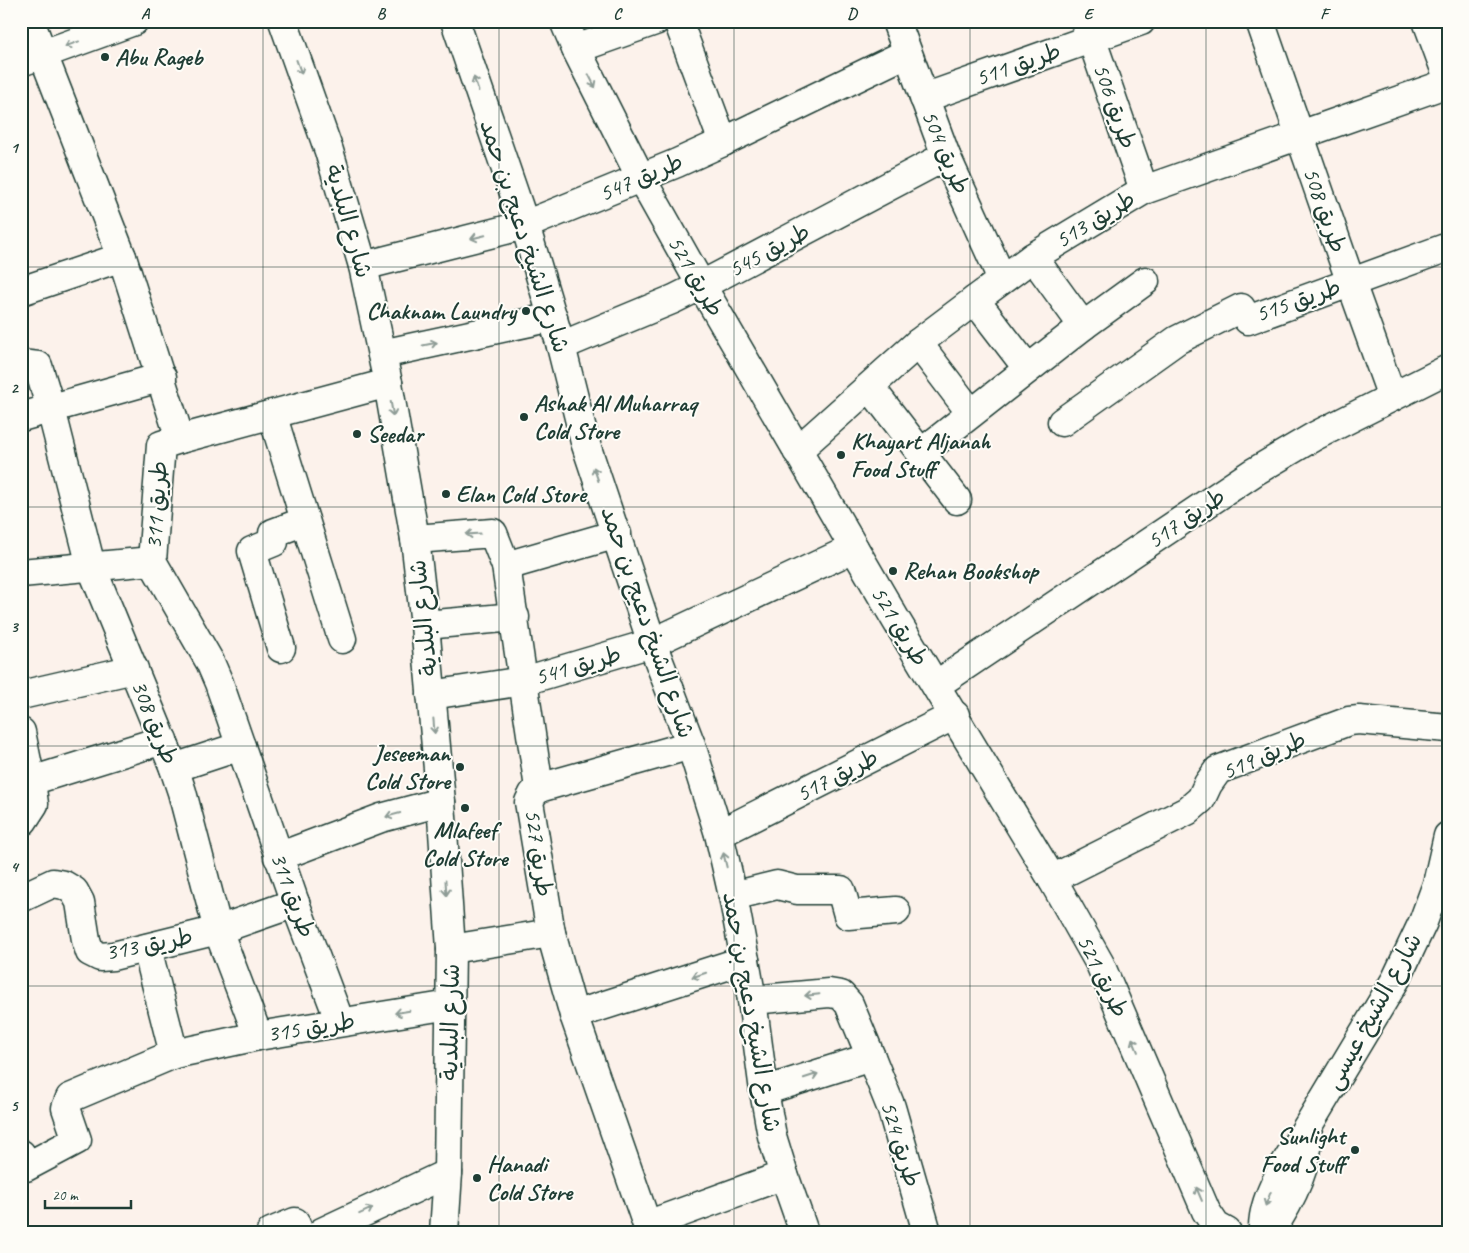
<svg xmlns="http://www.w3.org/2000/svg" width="1469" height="1253" font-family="Caveat,'Playpen Sans Arabic',sans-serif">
<rect width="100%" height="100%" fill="#fcf2eb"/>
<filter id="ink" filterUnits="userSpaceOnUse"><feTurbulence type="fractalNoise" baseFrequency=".02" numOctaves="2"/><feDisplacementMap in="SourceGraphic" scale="10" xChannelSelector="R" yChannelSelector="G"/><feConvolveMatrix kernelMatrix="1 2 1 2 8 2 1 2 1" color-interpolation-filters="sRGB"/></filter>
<g filter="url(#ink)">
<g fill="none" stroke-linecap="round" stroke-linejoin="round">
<defs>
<g id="minor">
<polyline points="30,21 122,257 180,439 161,445 152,561 210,662 219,683 295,903 340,1022"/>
<polyline points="283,21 329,151 363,266 388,383 415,539 425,625 441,802 451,949 448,1173 444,1232"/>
<polyline points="455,21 525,225 561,346 585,442 652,643 691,745 719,834 733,896 745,960 752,1000 764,1091 772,1136 784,1175 804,1232"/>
<polyline points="564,21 576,49 641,178 696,276 896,620 1052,879 1100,964 1206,1211 1216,1226 1227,1232"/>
<polyline points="678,21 723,142"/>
<polyline points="896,21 946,156 1002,279"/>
<polyline points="1260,21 1351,283 1392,397"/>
<polyline points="1427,21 1448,78"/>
<polyline points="1086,23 1144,190"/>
<polyline points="576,49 655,21"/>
<polyline points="21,62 134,21"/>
<polyline points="924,98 1141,21"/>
<polyline points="1033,257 1083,326"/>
<polyline points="363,266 525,225 677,163 723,142 907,53"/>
<polyline points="21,291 122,257"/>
<polyline points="975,300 1028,369"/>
<polyline points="918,343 971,413"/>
<polyline points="561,346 674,299 702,285 946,156"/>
<polyline points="382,354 553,317"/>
<polyline points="21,364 38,366 51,409 91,566 174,768 182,792 218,930 258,1036"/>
<polyline points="870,387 957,500"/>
<polyline points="272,414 342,639"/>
<polyline points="21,417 162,377"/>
<polyline points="1062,422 1177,340 1241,308 1248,320 1448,247"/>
<polyline points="180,439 388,383"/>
<polyline points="797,451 918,343 975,300 1033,257 1144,190 1448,83"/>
<polyline points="921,453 1083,326 1145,281"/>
<polyline points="415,539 493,533 506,566 539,788"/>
<polyline points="506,566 617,534"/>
<polyline points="21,573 152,561"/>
<polyline points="425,625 515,617"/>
<polyline points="281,648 252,551 274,542 273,533 305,521"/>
<polyline points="936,685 1254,472 1315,436 1448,369"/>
<polyline points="21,695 134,669"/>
<polyline points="431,695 524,681 652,643 854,548"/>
<polyline points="21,732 31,781 34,804 23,821 21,822"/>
<polyline points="174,768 241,746"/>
<polyline points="31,781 163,740"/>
<polyline points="719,834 955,715"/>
<polyline points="278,857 381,818 441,802"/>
<polyline points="1052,879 1187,811 1201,799 1208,784 1218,770 1349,721 1359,720 1448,728"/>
<polyline points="733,896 777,885 797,890 841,890 848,915 896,911"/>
<polyline points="21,898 53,883 64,885 74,891 80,902 86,940 90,952 100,957 113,956 218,930 295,903"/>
<polyline points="147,948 174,1054"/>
<polyline points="451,949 551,933"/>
<polyline points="752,1000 829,993 841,995 849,1004 871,1057 764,1091"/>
<polyline points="574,1015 745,960"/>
<polyline points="871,1057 891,1107 927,1232"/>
<polyline points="21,1154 26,1167 77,1140 66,1108 70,1098 174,1054 258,1036 450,1005"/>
<polyline points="647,1225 784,1175"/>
<polyline points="271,1232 295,1222 299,1232"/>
<polyline points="322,1232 448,1173"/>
<polyline points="651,1232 647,1225 574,1015 551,933 529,802 533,794 539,788 691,745"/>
<path d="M1263 1232C1262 1208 1272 1190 1282 1169L1396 979 1423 922 1437 884 1448 836"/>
<path d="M1270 1232C1289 1204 1307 1171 1308 1137"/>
</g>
</defs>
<use href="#minor" stroke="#1f3d34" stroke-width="31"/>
<use href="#minor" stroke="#fdfcf7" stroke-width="28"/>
</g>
<defs><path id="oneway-shaft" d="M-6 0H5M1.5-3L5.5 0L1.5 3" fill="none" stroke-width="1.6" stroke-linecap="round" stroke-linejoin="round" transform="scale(1.25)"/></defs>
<g stroke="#8e9c96">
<use href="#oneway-shaft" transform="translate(72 44) rotate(160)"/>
<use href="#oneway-shaft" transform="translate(299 67) rotate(70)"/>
<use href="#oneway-shaft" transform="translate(592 81) rotate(63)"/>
<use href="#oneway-shaft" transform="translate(476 84) rotate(-109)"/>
<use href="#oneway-shaft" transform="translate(478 237) rotate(166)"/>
<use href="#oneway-shaft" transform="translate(430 344) rotate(-12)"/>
<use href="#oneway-shaft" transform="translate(392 409) rotate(80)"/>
<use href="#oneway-shaft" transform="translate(596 474) rotate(-109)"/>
<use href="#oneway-shaft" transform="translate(473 534) rotate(176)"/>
<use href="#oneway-shaft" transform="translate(434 726) rotate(85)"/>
<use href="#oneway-shaft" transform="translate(393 815) rotate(165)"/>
<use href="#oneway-shaft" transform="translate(725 860) rotate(-103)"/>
<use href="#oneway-shaft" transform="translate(446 888) rotate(86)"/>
<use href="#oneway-shaft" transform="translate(699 975) rotate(162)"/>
<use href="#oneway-shaft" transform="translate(812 995) rotate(174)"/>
<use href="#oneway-shaft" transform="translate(402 1012) rotate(171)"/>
<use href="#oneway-shaft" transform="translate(1135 1045) rotate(-113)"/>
<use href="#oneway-shaft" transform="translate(811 1076) rotate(-18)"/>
<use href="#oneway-shaft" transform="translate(1199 1194) rotate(-113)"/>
<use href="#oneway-shaft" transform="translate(1268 1199) rotate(111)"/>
<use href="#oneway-shaft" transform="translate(366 1211) rotate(-25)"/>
</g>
</g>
<path fill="none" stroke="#1f3d34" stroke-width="1" stroke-opacity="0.55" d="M263 21V1232M499 21V1232M734 21V1232M970 21V1232M1206 21V1232M21 267H1448M21 507H1448M21 746H1448M21 986H1448"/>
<g fill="#1f3d34" stroke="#fdfcf7" stroke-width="2">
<circle cx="105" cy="57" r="5"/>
<circle cx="526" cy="311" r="5"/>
<circle cx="524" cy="417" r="5"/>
<circle cx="357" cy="434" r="5"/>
<circle cx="841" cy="455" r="5"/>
<circle cx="446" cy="494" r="5"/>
<circle cx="893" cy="571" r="5"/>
<circle cx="460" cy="767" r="5"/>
<circle cx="465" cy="808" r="5"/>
<circle cx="1355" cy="1150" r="5"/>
<circle cx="477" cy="1178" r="5"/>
</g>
<g text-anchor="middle" stroke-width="4" stroke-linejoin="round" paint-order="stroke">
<g font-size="24" font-weight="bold" fill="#1f3d34" stroke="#fdfcf7" text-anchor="start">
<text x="115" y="65">Abu Rageb</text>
<text x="516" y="319" text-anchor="end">Chaknam Laundry</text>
<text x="534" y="411">Ashak Al Muharraq<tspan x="534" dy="28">Cold Store</tspan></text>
<text x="367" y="442">Seedar</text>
<text x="851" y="449">Khayart Aljanah<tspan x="851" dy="28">Food Stuff</tspan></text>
<text x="456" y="502">Elan Cold Store</text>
<text x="903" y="579">Rehan Bookshop</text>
<text x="450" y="761" text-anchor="end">Jeseeman<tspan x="450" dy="28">Cold Store</tspan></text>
<text x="465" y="838" text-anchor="middle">Mlafeef<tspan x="465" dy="28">Cold Store</tspan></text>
<text x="1345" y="1144" text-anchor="end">Sunlight<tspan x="1345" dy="28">Food Stuff</tspan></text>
<text x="487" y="1172">Hanadi<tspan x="487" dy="28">Cold Store</tspan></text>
</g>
<g font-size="24" fill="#1f3d34" stroke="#fdfcf7">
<text transform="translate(1018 64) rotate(-19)" y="8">طريق 511</text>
<text transform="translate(1115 106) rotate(71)" y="8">طريق 506</text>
<text transform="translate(946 152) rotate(67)" y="8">طريق 504</text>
<text transform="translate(641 177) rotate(-23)" y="8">طريق 547</text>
<text transform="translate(1325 210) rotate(71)" y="8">طريق 508</text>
<text transform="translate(1095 219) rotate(-31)" y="8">طريق 513</text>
<text transform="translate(349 221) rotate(74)" y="8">شارع البلدية</text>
<text transform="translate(525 236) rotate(72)" y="8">شارع الشيخ دعيج بن حمد</text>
<text transform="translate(769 250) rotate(-28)" y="8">طريق 545</text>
<text transform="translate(696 276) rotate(60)" y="8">طريق 521</text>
<text transform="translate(1298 300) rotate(-19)" y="8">طريق 515</text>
<text transform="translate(156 505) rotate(-86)" y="8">طريق 311</text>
<text transform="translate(1186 518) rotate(-34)" y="8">طريق 517</text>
<text transform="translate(423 618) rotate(-96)" y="8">شارع البلدية</text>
<text transform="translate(648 622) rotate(71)" y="8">شارع الشيخ دعيج بن حمد</text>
<text transform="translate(900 626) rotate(59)" y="8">طريق 521</text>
<text transform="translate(578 665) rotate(-16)" y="8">طريق 541</text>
<text transform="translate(155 722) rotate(68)" y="8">طريق 308</text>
<text transform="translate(1264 755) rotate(-23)" y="8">طريق 519</text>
<text transform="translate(837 775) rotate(-27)" y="8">طريق 517</text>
<text transform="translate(539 853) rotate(82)" y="8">طريق 527</text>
<text transform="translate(293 895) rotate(70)" y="8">طريق 311</text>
<text transform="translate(149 944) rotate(-11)" y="8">طريق 313</text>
<text transform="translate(1103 976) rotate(64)" y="8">طريق 521</text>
<text transform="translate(1373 1011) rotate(-61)" y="8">شارع الشيخ عيسى</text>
<text transform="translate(752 1012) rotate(80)" y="8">شارع الشيخ دعيج بن حمد</text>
<text transform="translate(450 1022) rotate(-89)" y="8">شارع البلدية</text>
<text transform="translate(311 1027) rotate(-9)" y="8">طريق 315</text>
<text transform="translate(901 1144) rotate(73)" y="8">طريق 524</text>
</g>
</g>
<rect width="1469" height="1253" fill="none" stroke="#fdfcf7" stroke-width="55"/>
<path d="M45 1200v8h86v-8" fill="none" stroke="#1f3d34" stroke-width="2.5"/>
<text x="52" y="1200" font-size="15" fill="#1f3d34" stroke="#fdfcf7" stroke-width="4" paint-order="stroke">20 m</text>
<rect x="28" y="28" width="1414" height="1198" fill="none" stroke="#1f3d34" stroke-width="2"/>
<g font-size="16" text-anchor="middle" font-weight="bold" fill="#1f3d34">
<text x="145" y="19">A</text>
<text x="381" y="19">B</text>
<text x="617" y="19">C</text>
<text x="852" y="19">D</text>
<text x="1088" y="19">E</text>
<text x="1324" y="19">F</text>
<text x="14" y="153">1</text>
<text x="14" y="393">2</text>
<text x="14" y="632">3</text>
<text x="14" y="872">4</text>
<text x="14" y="1111">5</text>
</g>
</svg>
